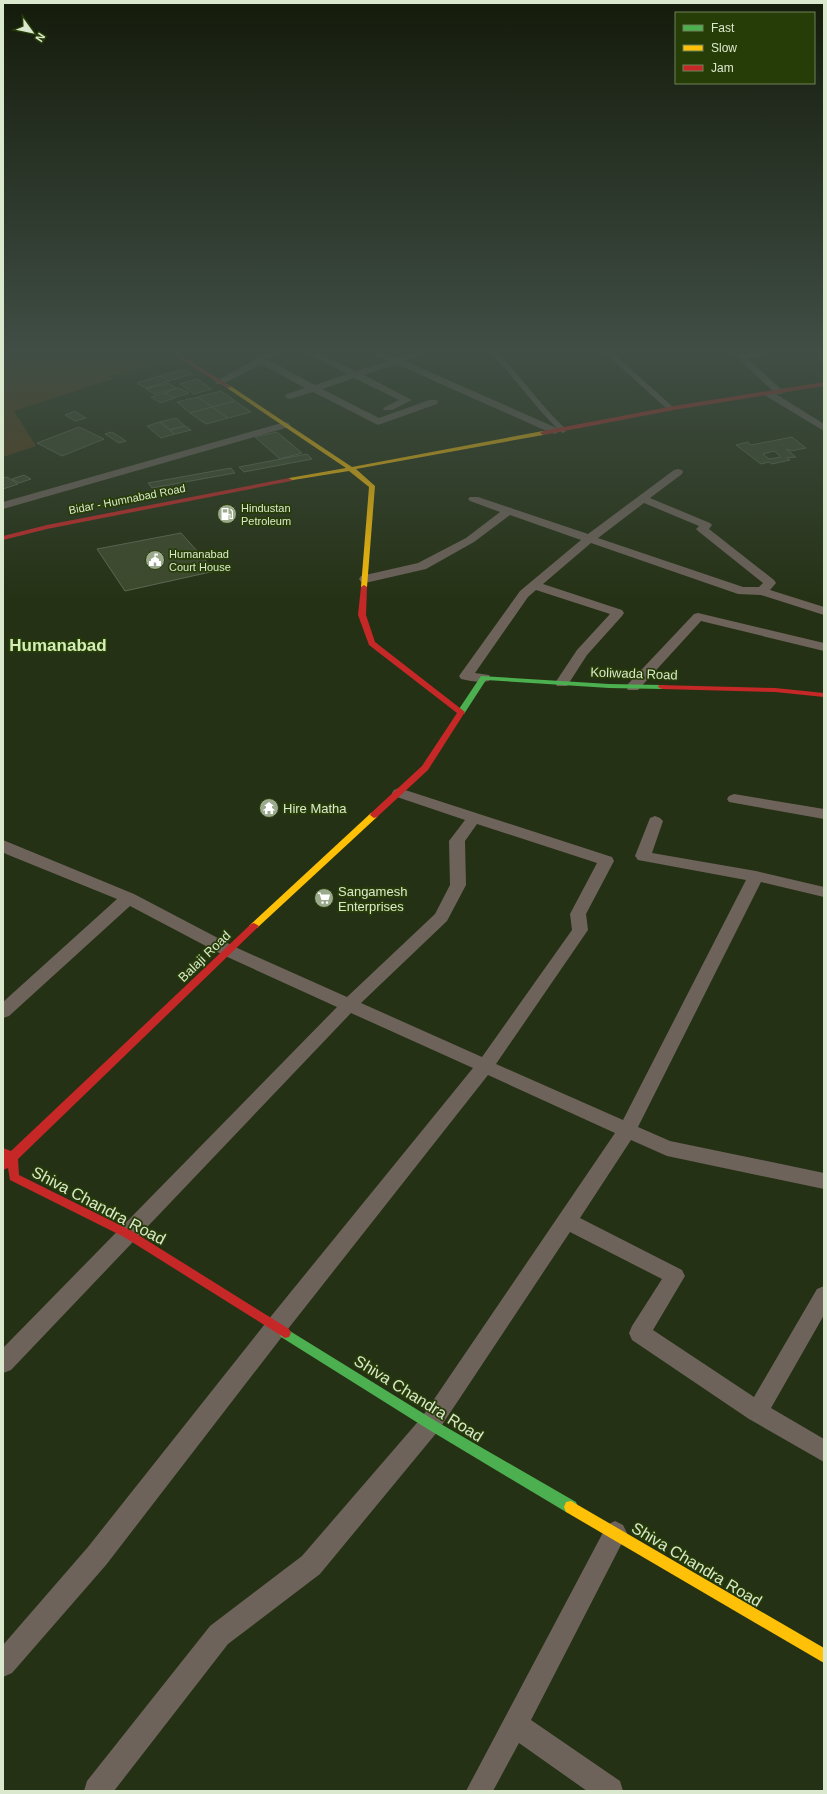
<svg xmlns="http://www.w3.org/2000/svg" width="827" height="1794" font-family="Arial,sans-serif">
<rect width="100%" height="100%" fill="#253114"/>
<polygon fill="#563e19" points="3,353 162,353 176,361 109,376 113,379 14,411 36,446 3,457"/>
<g fill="#3c492b" stroke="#5f6a53" fill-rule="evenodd">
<polygon points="184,369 192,374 169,381 160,376"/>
<polygon points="160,376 169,381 146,388 137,383"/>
<polygon points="197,379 212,389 194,394 180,384"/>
<polygon points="168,383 176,388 154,394 146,389"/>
<polygon points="179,388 189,393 174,398 164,393"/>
<polygon points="221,391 235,401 212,407 198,397"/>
<polygon points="164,393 174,398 161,403 151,397"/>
<polygon points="198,397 212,407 190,413 177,402"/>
<polygon points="235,401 251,412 228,418 212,407"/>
<polygon points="212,407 228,418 206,424 190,413"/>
<polygon points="75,411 86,418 75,421 65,415"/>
<polygon points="176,418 185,426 170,430 160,422"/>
<polygon points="160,422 175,434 161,438 147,426"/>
<polygon points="185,426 191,430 175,434 170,430"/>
<polygon points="79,427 104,439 62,456 37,443"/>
<polygon points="112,432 126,441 119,443 105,434"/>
<polygon points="277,432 302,453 280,459 255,437"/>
<path d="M792 437 806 448 791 451 786 449 796 457 787 458 790 460 772 464 769 462 761 464 736 445 748 442 751 445ZM774 451 781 457 769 459 763 454Z"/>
<polygon points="307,454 312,459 244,472 239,467"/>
<polygon points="231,468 235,473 152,488 148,483"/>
<polygon points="24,475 31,479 19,483 12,479"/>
<polygon points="7,477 18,484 3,489 3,478"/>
<polygon points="181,533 215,571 125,591 97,549"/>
</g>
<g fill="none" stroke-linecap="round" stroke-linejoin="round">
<g stroke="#6e635b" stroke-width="5.5">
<path d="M494 353C519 377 537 407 563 430"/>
<polyline points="609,353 670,408"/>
</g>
<g fill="#6e635b" fill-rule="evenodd">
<polygon points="266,353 278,353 268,360 315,385 347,374 307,353 319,353 356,371 388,361 374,353 387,353 397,358 410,353 425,353 405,361 559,429 560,431 555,434 551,433 396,364 364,375 412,400 392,410 384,410 383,408 399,400 354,378 322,389 379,418 429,400 437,400 438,402 437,404 378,425 313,392 290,399 287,398 285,396 287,394 305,388 261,364 223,384 217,384 215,382"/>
<polygon points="732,353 765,353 761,356 747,358 784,392 782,394 776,394 824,424 824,431 766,396 764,394 766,392 769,391 775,393"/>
<polygon points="285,422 289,423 290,425 289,427 3,509 3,502"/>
<path d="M678 469 682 470 683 472 682 474 650 498 710 523 712 525 709 529 774 580 776 583 770 590 824 607V615L761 595 738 594 591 543 543 584 622 610 624 613 622 616 587 655 567 686H557L555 683 577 650 610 614 536 590 528 597 475 673 489 675 491 678 489 681C480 683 470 681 461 679L459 676 520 591 581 540 510 515 474 542 426 569 365 583 361 582 359 579 361 576 418 563 466 538 500 512 470 501 468 499 470 497H478L588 534 674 470ZM644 503 699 526 696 529 698 531 763 583 759 587H743L598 538Z"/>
<polygon points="698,613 824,643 824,651 701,621 638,690 628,690 626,687 628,684 694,614"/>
<path d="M399 788 612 857 614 861 586 914 588 930 496 1064 623 1120 746 880 638 860 635 856 650 818 655 816 660 818 663 821 652 853 756 871 824 887V897L761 882 638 1127 670 1141 824 1173V1189L667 1156 631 1140 580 1218 682 1270 685 1276 653 1330 754 1397 817 1289 824 1286V1315L771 1408 824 1439V1462L749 1419 632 1340 629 1333 632 1326 662 1279 570 1232 438 1431 320 1574 228 1644 114 1791H84L87 1781 210 1626 302 1556 422 1417 615 1133 488 1075 284 1334 106 1565 12 1673 3 1677V1645L88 1547 268 1320 473 1068 351 1013 11 1370 3 1373V1348L337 1007 223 955 130 906 9 1016 3 1018V1002L117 899 6 854 3 852V840L134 894 235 947 347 997 435 914 450 885 449 841 465 820 394 796 392 793 394 790ZM477 824 597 863 570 914 572 930 482 1057 361 1003 447 921 466 885 465 841Z"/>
<polygon points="734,794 824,809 824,819 729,802 727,799 729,796"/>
<polygon points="615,1521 623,1525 627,1533 623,1541 531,1720 620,1781 623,1791 587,1791 519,1743 493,1791 466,1791 607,1525"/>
</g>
<g fill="#4caf50" fill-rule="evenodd">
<polygon points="481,676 609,684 662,685 666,687 662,689 609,688 486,680 464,714 458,714 457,712"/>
<polygon points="285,1328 434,1420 576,1502 578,1507 576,1512 571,1513 566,1512 426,1428 281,1337 279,1333 281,1329"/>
</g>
<g fill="#ffc107" fill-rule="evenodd">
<polygon points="229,385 352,467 543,431 546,433 543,435 356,469 375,486 367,587 364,589 361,587 369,487 349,471 287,481 286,480 289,478 346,468 227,388 226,387"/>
<polygon points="374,812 378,815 377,817 257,928 251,928 249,926 251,924 371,813"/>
<polygon points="571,1501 824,1648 824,1663 566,1512 564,1507 566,1502"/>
</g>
<g fill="#c62828" fill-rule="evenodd">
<polygon points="171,353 177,353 232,387 227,388"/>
<polygon points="824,382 824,386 674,410 543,435 540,433 543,431 674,406"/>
<polygon points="289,478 292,480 291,481 47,529 3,540 3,536 47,525"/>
<polygon points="364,585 367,587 366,615 375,642 465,712 428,770 377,817 374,818 370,815 371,813 422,766 457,713 369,645 358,615 361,587"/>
<polygon points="659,685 775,688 824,693 824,697 775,692 662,689 658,687"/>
<polygon points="254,923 259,926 257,928 18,1159 19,1175 132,1231 289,1329 291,1333 289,1337 285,1338 124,1237 10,1180 8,1168 3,1170 3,1159 4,1158 3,1157 3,1148 11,1151 251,924"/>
</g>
</g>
<linearGradient id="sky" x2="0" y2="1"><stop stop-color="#141b0b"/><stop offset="0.58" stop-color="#404e45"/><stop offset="1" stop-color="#404e45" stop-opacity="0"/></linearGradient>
<rect width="827" height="605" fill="url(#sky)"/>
<defs>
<symbol id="fuel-disc" viewBox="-11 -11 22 22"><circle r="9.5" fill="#9ba98c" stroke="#273d08"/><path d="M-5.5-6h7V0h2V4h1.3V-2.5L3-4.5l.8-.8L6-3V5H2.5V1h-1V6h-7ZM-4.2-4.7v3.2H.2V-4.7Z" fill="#fff"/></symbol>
<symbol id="civic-disc" viewBox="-11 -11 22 22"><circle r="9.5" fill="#9ba98c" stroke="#273d08"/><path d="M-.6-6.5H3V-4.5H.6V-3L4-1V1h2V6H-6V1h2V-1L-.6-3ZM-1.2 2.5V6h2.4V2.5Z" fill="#fff"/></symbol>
<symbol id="temple-disc" viewBox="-11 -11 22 22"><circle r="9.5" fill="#9ba98c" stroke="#273d08"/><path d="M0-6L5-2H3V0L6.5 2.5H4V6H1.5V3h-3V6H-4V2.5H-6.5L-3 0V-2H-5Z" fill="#fff"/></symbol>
<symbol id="supermarket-disc" viewBox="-11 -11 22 22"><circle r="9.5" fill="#9ba98c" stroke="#273d08"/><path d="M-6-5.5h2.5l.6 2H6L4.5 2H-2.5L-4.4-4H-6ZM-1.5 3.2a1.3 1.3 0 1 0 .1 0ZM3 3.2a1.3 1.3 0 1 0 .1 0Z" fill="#fff"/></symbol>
</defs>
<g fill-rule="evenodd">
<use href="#fuel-disc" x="216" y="503" width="22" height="22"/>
<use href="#civic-disc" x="144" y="549" width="22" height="22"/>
<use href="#temple-disc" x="258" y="797" width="22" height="22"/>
<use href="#supermarket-disc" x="313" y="887" width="22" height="22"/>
</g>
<g text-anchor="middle" stroke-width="3.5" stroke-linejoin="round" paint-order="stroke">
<g font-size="11" fill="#dae9cd" stroke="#273d08">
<text transform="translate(127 499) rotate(-11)" y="4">Bidar - Humnabad Road</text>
</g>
<g font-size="11" fill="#dae9cd" stroke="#273d08" text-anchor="start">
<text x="241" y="512">Hindustan<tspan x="241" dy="13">Petroleum</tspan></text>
<text x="169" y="558">Humanabad<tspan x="169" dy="13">Court House</tspan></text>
</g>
<g font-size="13" fill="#dae9cd" stroke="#273d08">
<text transform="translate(634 673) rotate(2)" y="5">Koliwada Road</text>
<text transform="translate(204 956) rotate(-44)" y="5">Balaji Road</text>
</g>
<g font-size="13" fill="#dae9cd" stroke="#273d08" text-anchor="start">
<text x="283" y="813">Hire Matha</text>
<text x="338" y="896">Sangamesh<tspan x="338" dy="15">Enterprises</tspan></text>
</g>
<g font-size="16" fill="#dae9cd" stroke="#273d08">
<text transform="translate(99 1205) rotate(28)" y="6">Shiva Chandra Road</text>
<text transform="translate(419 1398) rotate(32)" y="6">Shiva Chandra Road</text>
<text transform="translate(697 1564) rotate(31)" y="6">Shiva Chandra Road</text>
</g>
<g font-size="17" font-weight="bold" fill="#d2efb7" stroke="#273d08">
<text x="58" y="651">Humanabad</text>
</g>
</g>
<rect width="827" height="1794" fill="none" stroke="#dae9cd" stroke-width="8"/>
<rect x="675" y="12" width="140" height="72" fill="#273d08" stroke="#6f8257"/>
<rect x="683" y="25" width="20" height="6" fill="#4caf50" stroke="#6f8257"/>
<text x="711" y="32" font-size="12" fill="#dae9cd">Fast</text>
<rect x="683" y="45" width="20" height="6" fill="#ffc107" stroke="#6f8257"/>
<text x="711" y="52" font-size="12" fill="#dae9cd">Slow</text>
<rect x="683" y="65" width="20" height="6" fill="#c62828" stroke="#6f8257"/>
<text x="711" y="72" font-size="12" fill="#dae9cd">Jam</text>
<g transform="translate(32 32) rotate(123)" stroke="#273d08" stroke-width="3" paint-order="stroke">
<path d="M0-3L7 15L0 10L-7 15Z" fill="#dae9cd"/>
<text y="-6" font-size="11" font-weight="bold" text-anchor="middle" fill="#dae9cd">N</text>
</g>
</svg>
